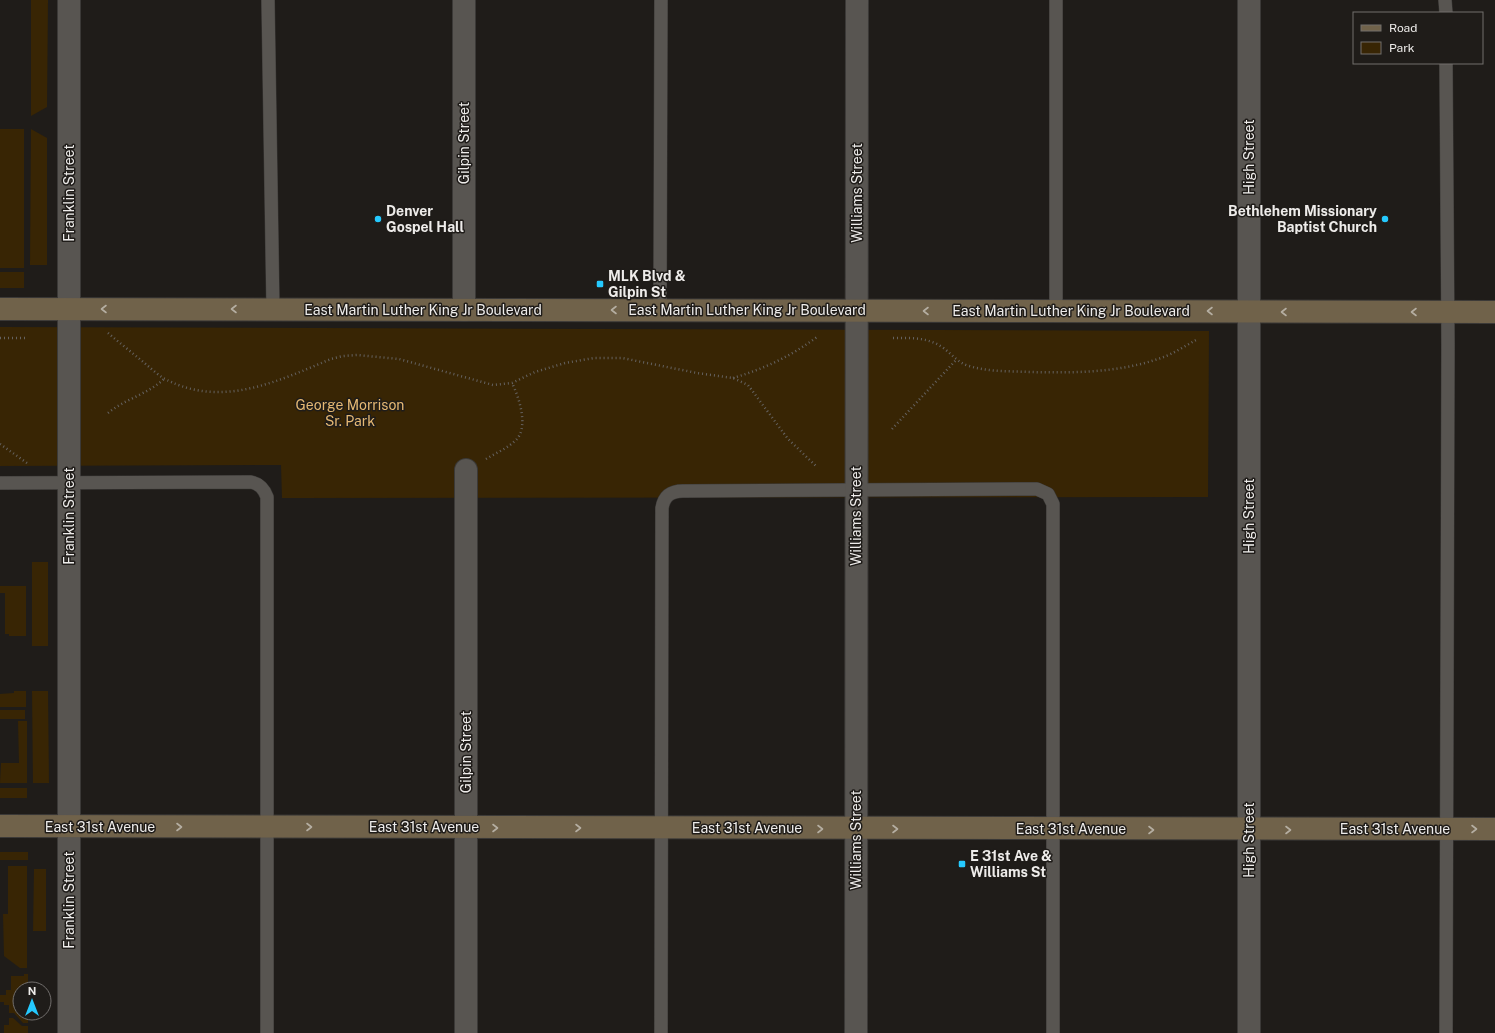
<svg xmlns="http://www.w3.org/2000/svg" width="1495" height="1033" font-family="'Public Sans',sans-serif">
<rect width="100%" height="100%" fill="#1f1c19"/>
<g fill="#382504">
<polygon points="31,0 48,0 47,107 31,116"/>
<rect x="0" y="129" width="24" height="139"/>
<polygon points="31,129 47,138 47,265 30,265"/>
<rect x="0" y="272" width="24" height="16"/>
<polygon points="0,327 1209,331 1208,497 282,498 281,465 0,466"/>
<rect x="32" y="562" width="16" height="84"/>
<polygon points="0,586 26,586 26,636 9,636 9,634 5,634 5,593 0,593"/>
<polygon points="14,691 26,691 26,707 0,707 0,694 14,693"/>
<polygon points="32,691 48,691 49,783 33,783"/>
<rect x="0" y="710" width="25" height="9"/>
<polygon points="18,721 27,721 27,783 0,783 1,763 19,763"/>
<rect x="0" y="788" width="27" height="10"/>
<rect x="0" y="852" width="28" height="8"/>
<polygon points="8,866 27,866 27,968 20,968 4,956 3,914 8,914"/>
<polygon points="34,869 46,869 46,931 33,931"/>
<polygon points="24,974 28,974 28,989 20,989 20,1013 28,1013 28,1023 23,1023 14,1013 9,1013 9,1005 4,1005 4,1002 0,1002 0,995 6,995 6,990 11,990 11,976 24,976"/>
<polygon points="9,1018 13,1018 22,1026 28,1026 28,1033 4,1033 4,1025 9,1025"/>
</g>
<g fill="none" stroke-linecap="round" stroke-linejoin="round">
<defs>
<g id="service">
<polyline points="268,0 273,310"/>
<polyline points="1445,0 1446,13"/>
<polyline points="1446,63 1448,345 1446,1033"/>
<polyline points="660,310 661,0"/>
<polyline points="1056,311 1056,0"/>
<path d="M0 483 251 482C260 484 264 489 267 497V1033"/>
<path d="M661 1033 662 508C664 496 671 491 683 491L1037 489 1048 494 1053 504V1033"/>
</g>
<g id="minor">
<polyline points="464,310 464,0"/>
<polyline points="466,1033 466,470"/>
<polyline points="1249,1033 1249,0"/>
</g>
<g id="tertiary">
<polyline points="69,1033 69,0"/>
<polyline points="856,1033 857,0"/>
</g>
<g id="secondary">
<polyline points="0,309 1495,312"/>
<polyline points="0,826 1495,829"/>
</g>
</defs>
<use href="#service" stroke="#3b3937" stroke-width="14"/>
<use href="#minor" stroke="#3b3937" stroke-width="24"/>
<use href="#tertiary" stroke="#3b3937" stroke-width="24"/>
<use href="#secondary" stroke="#3b3937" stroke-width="24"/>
<g stroke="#656260" stroke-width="2.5" stroke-dasharray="1 3" stroke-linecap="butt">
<path d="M108 333C121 344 135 355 148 366 153 370 159 376 165 379 222 409 278 381 331 359L343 356 357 355 399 359 493 385 512 383 535 372 565 363 594 358H622L697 373 733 378 748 385 788 439 817 467"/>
<polyline points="0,338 28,338"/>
<path d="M893 338C910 338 927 337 942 347 952 354 958 363 969 366 989 372 1009 371 1029 372 1074 373 1118 373 1161 358 1173 354 1185 346 1196 340"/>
<path d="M733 378C764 369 791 356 817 337"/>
<path d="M108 413C125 399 148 394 164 379"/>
<polyline points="892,429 956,360"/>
<polyline points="0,444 27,463"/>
<path d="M486 459C496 453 508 448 516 440 529 427 519 397 512 383"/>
</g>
<use href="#service" stroke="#585551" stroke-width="13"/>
<use href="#minor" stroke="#585551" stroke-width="22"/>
<use href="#tertiary" stroke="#585551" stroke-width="22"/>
<use href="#secondary" stroke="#70624a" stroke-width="22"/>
</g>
<defs><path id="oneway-chevron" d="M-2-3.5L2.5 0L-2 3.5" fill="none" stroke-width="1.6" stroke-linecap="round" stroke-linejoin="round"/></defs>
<g stroke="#b5aea2">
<use href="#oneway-chevron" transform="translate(104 309) rotate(180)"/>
<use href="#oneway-chevron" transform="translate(234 309) rotate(180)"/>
<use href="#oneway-chevron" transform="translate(614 310) rotate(180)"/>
<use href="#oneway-chevron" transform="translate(926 311) rotate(180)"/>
<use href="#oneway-chevron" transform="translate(1210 311) rotate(-180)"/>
<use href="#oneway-chevron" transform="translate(1284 312) rotate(-180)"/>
<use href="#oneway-chevron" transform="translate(1414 312) rotate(180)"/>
<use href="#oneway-chevron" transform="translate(179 827)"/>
<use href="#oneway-chevron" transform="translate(309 827)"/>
<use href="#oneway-chevron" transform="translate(495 828)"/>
<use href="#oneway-chevron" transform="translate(578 828)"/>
<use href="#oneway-chevron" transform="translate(820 829)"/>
<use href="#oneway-chevron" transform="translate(895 829)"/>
<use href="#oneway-chevron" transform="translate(1474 829)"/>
<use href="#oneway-chevron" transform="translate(1151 830)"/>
<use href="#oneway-chevron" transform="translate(1288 830)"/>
</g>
<g fill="#25c9fe" stroke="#1f1c19" stroke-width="1.5">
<circle cx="378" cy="219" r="4"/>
<circle cx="1385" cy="219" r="4"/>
<rect x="596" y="280" width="8" height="8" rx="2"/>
<rect x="958" y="860" width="8" height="8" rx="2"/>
</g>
<g text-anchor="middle" stroke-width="3" stroke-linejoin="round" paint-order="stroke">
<g font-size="14" fill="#eeecea" stroke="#1f1c19">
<text transform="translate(464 143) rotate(-90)" y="5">Gilpin Street</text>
<text transform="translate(1249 157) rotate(-90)" y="5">High Street</text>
<text transform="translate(69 193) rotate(-90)" y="5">Franklin Street</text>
<text transform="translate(857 193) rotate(-90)" y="5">Williams Street</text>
<text x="423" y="315">East Martin Luther King Jr Boulevard</text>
<text x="747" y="315">East Martin Luther King Jr Boulevard</text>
<text x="1071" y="316">East Martin Luther King Jr Boulevard</text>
<text transform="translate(69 516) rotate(-90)" y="5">Franklin Street</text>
<text transform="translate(856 516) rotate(-90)" y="5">Williams Street</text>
<text transform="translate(1249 516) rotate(-90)" y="5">High Street</text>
<text transform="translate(466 752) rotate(-90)" y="5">Gilpin Street</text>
<text x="100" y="832">East 31st Avenue</text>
<text x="424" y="832">East 31st Avenue</text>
<text x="747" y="833">East 31st Avenue</text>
<text x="1071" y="834">East 31st Avenue</text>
<text x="1395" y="834">East 31st Avenue</text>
<text transform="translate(856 840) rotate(-90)" y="5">Williams Street</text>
<text transform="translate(1249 840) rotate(-90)" y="5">High Street</text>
<text transform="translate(69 900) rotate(-90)" y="5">Franklin Street</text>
</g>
<g font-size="14" font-weight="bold" fill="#eeecea" stroke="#1f1c19" text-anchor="start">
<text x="386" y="216">Denver<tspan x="386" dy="16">Gospel Hall</tspan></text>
<text x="1377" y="216" text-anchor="end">Bethlehem Missionary<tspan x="1377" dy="16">Baptist Church</tspan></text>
<text x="608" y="281">MLK Blvd &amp;<tspan x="608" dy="16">Gilpin St</tspan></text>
<text x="970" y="861">E 31st Ave &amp;<tspan x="970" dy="16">Williams St</tspan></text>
</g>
<g font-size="14" fill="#e5b873" stroke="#1f1c19">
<text x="350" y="410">George Morrison<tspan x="350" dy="16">Sr. Park</tspan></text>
</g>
</g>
<rect x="1353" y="12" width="130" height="52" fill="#1f1c19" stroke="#726f6d"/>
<rect x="1361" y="25" width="20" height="6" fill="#70624a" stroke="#726f6d"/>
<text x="1389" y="32" font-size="12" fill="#eeecea">Road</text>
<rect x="1361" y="42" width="20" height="12" fill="#382504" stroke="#726f6d"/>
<text x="1389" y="52" font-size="12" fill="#eeecea">Park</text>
<g transform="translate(32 1001)"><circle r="19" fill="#1f1c19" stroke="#726f6d"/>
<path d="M0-3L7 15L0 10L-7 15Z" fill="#25c9fe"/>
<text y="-6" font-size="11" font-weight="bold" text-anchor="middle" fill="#eeecea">N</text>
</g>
</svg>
